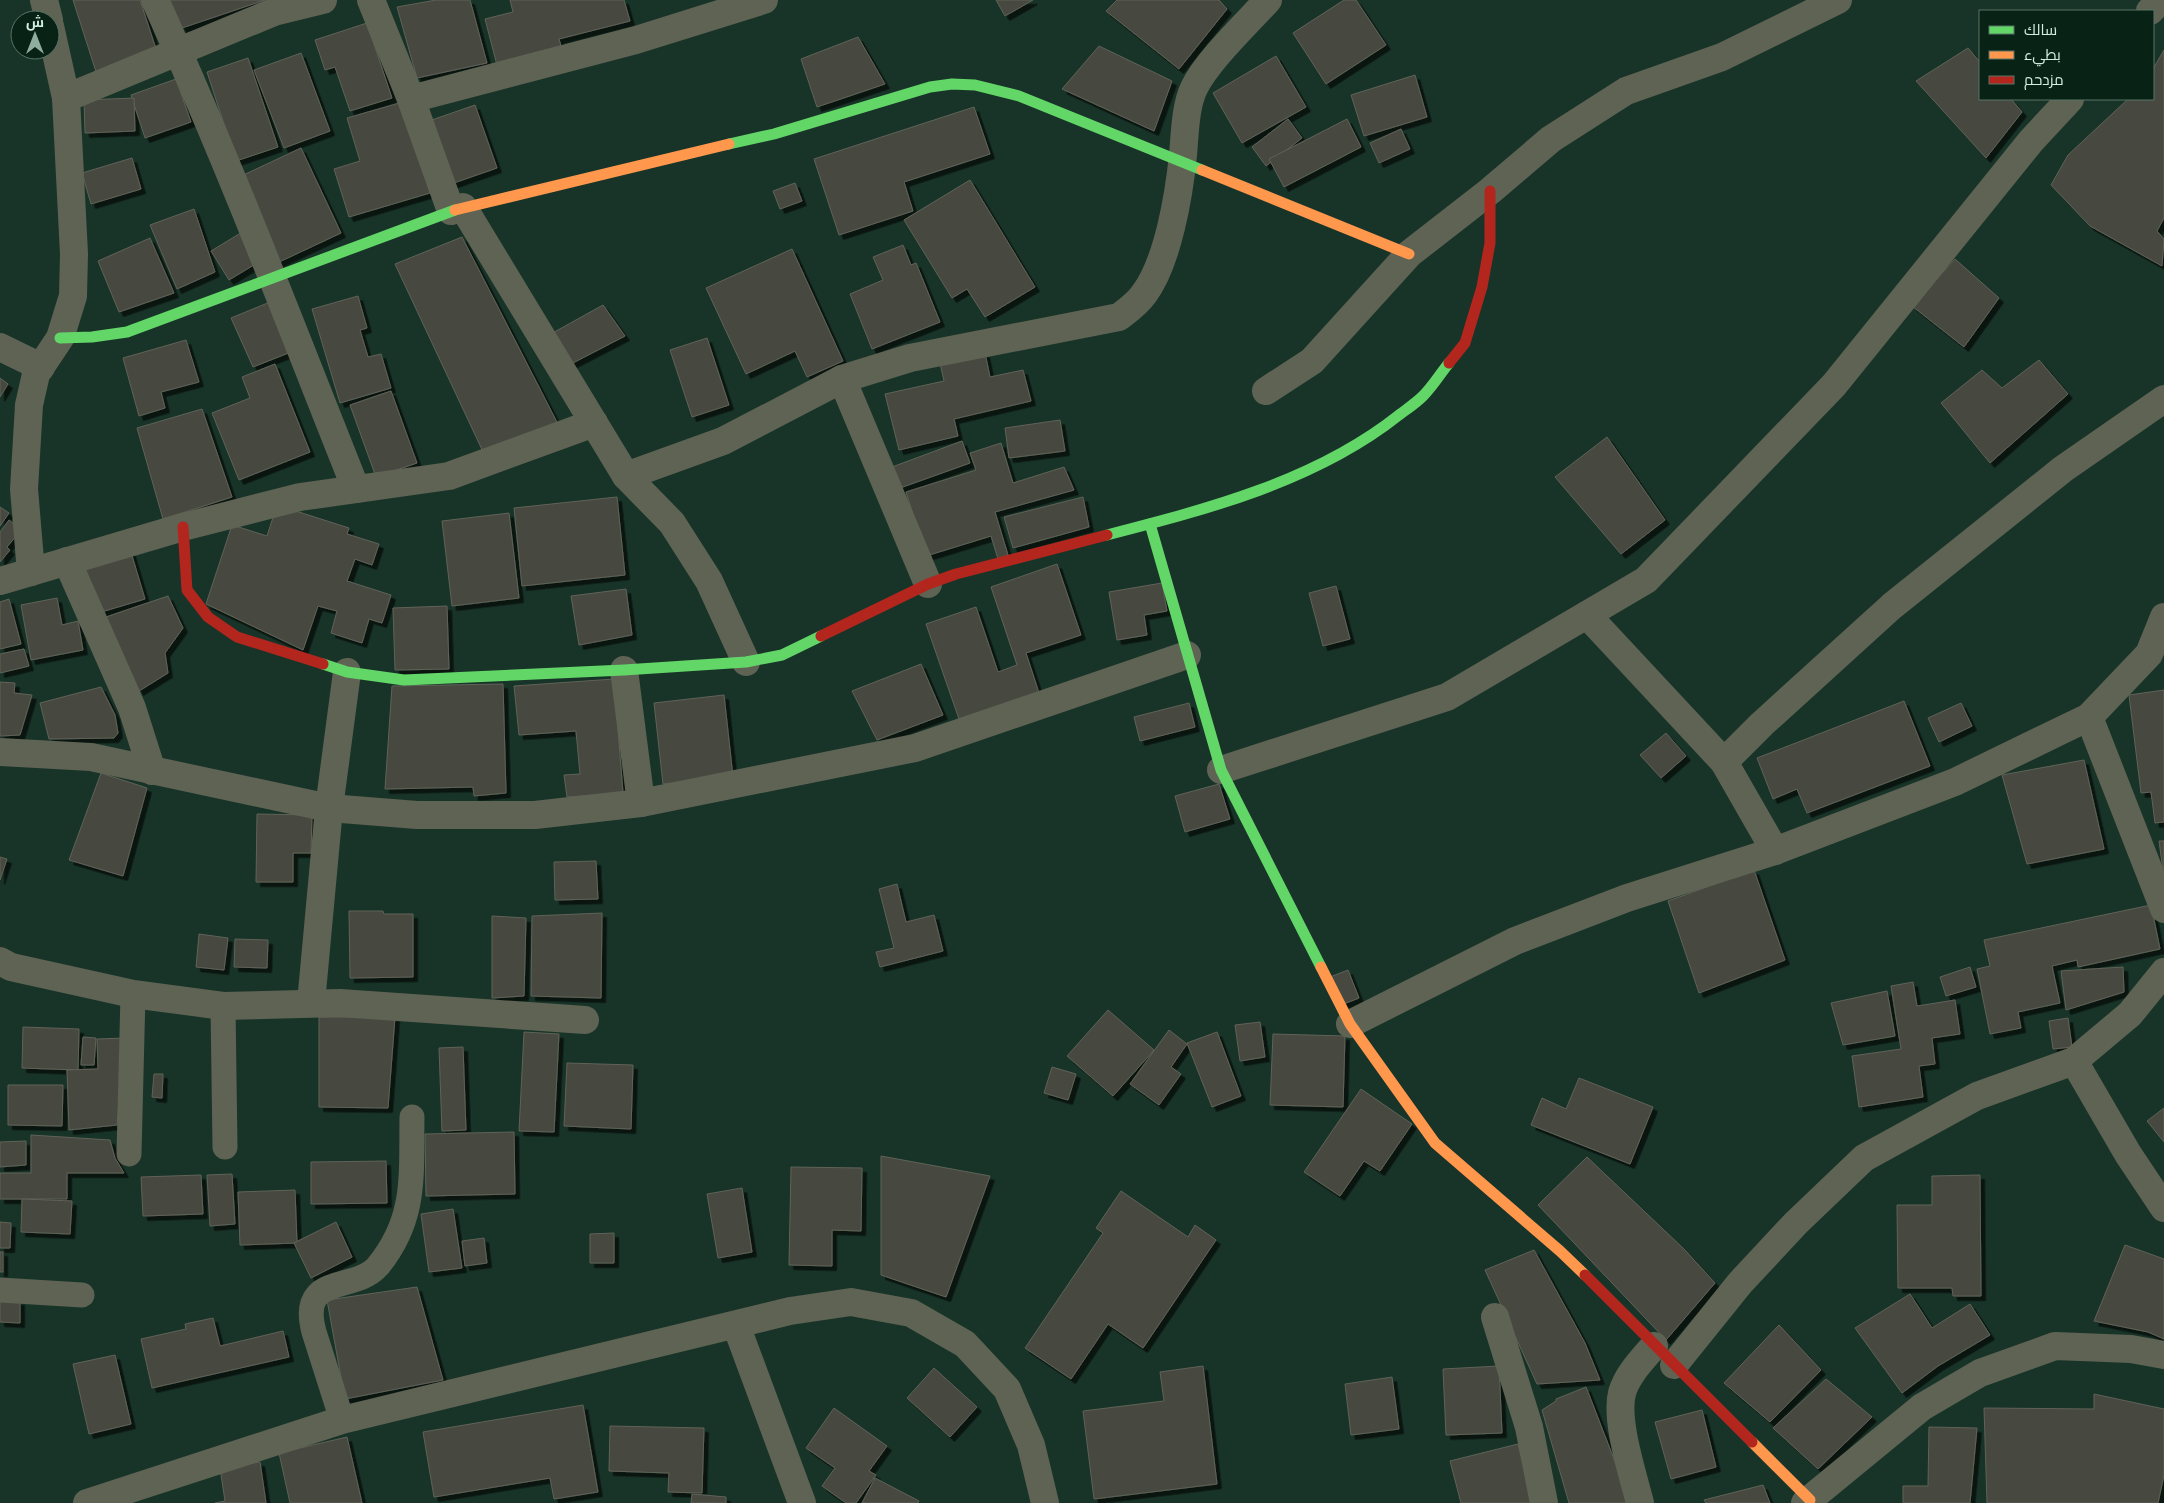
<svg xmlns="http://www.w3.org/2000/svg" width="2164" height="1503" font-family="'Archivo Narrow',Cairo,sans-serif">
<defs>
<filter id="shadow"><feDropShadow dx="4.5" dy="4.5" stdDeviation="0" flood-color="#0009"/></filter>
</defs>
<rect width="100%" height="100%" fill="#183428"/>
<g fill="#47493f" stroke="#606258" filter="url(#shadow)">
<polygon points="73,0 140,0 158,55 98,78"/>
<polygon points="168,0 265,0 182,28"/>
<polygon points="436,0 470,0 487,63 417,78 397,7"/>
<polygon points="510,0 624,0 630,21 559,39 563,53 498,69 485,19 513,12"/>
<polygon points="996,0 1033,0 1005,16"/>
<polygon points="1117,0 1219,0 1227,9 1179,69 1106,11"/>
<polygon points="1344,0 1356,0 1386,45 1326,84 1293,33"/>
<polygon points="367,23 392,98 350,111 335,67 325,70 315,40"/>
<polygon points="858,37 885,84 817,107 801,59"/>
<polygon points="1099,46 1172,81 1154,131 1062,89"/>
<polygon points="1968,48 1980,62 1980,99 2011,99 2022,112 1986,158 1916,81"/>
<polygon points="2164,50 2164,218 2157,231 2164,239 2162,266 2090,226 2051,185 2068,155 2128,99 2153,99 2153,69"/>
<polygon points="301,53 330,131 284,148 254,70"/>
<polygon points="1276,56 1306,107 1242,143 1213,93"/>
<polygon points="248,58 278,147 236,161 207,72"/>
<polygon points="1415,75 1427,117 1364,136 1351,95"/>
<polygon points="176,79 191,122 145,138 131,95"/>
<polygon points="134,98 135,131 85,133 84,100"/>
<polygon points="403,102 430,193 349,217 334,169 360,161 347,118"/>
<polygon points="475,105 497,168 448,185 426,122"/>
<polygon points="974,107 990,154 904,182 913,211 839,235 814,159"/>
<polygon points="1288,119 1302,138 1266,166 1252,147"/>
<polygon points="1347,119 1361,147 1284,187 1269,159"/>
<polygon points="1401,129 1410,149 1379,163 1370,143"/>
<polygon points="301,148 341,233 277,263 237,178"/>
<polygon points="132,158 141,189 91,204 82,173"/>
<polygon points="970,180 1035,287 985,317 967,289 952,298 904,220"/>
<polygon points="795,183 802,201 780,209 773,191"/>
<polygon points="194,209 215,272 177,289 150,225"/>
<polygon points="244,231 262,260 229,280 211,251"/>
<polygon points="462,237 561,430 485,456 395,264"/>
<polygon points="150,238 174,293 119,312 98,261"/>
<polygon points="903,245 911,265 916,263 940,322 872,349 850,294 883,280 873,257"/>
<polygon points="792,249 843,361 807,377 795,351 746,374 706,288"/>
<polygon points="1955,259 1999,298 1964,347 1912,306"/>
<polygon points="358,296 367,328 360,330 368,357 381,354 391,388 340,403 312,309"/>
<polygon points="270,302 291,352 253,367 231,318"/>
<polygon points="603,305 625,336 569,365 549,335"/>
<polygon points="707,338 729,405 692,417 670,350"/>
<polygon points="186,340 199,382 161,392 165,408 139,416 123,358"/>
<polygon points="985,353 990,377 1023,370 1031,401 954,419 958,436 899,450 885,394 944,381 940,363"/>
<polygon points="2039,360 2068,394 1990,463 1941,403 1982,370 2002,388"/>
<polygon points="275,364 310,452 239,480 212,413 250,398 242,377"/>
<polygon points="0,378 8,384 0,397"/>
<polygon points="391,391 417,463 376,477 350,405"/>
<polygon points="202,409 232,497 163,519 137,428"/>
<polygon points="1060,420 1065,451 1009,458 1005,428"/>
<polygon points="1607,437 1665,520 1621,554 1555,477"/>
<polygon points="962,441 970,463 900,488 892,467"/>
<polygon points="1001,443 1013,483 1064,467 1074,490 995,512 1008,555 998,559 991,536 926,556 906,492 976,470 970,453"/>
<polygon points="617,497 625,575 522,586 514,508"/>
<polygon points="1083,497 1089,527 1013,548 1004,517"/>
<polygon points="277,505 349,528 347,534 379,544 372,565 355,559 347,581 391,595 382,623 369,619 362,643 331,633 337,611 318,606 303,650 206,604 232,525 267,536"/>
<polygon points="0,507 9,513 0,526"/>
<polygon points="509,513 519,598 452,606 442,521"/>
<polygon points="9,520 21,530 7,547 10,550 0,562 0,532"/>
<polygon points="130,549 145,599 98,613 82,563"/>
<polygon points="1057,564 1081,635 1026,653 1039,693 959,719 926,624 976,607 998,672 1017,665 991,587"/>
<polygon points="1162,583 1167,611 1144,615 1147,635 1117,640 1109,592"/>
<polygon points="1336,586 1350,639 1323,646 1309,593"/>
<polygon points="626,589 632,635 579,645 571,596"/>
<polygon points="168,596 183,628 165,653 168,673 139,691 106,617"/>
<polygon points="57,598 62,625 78,621 83,650 31,660 21,605"/>
<polygon points="9,599 21,644 0,649 0,602"/>
<polygon points="447,606 449,669 395,670 393,608"/>
<polygon points="24,649 29,666 0,673 0,654"/>
<polygon points="921,664 943,715 877,740 852,691"/>
<polygon points="614,679 623,793 567,797 564,775 580,774 576,731 519,735 514,686"/>
<polygon points="0,682 15,683 14,693 32,695 20,735 0,736"/>
<polygon points="503,684 506,793 474,796 473,787 385,789 392,686"/>
<polygon points="101,687 115,715 118,733 114,738 49,739 40,703"/>
<polygon points="2164,690 2164,822 2155,823 2151,792 2141,793 2129,695"/>
<polygon points="724,695 733,777 663,784 654,703"/>
<polygon points="1904,701 1930,766 1807,813 1797,789 1773,799 1757,758"/>
<polygon points="1189,703 1195,727 1140,741 1134,717"/>
<polygon points="1961,703 1972,726 1939,742 1928,718"/>
<polygon points="1666,733 1686,756 1661,778 1640,755"/>
<polygon points="2084,760 2104,849 2027,864 2002,775"/>
<polygon points="101,773 147,788 123,876 69,860"/>
<polygon points="1219,784 1230,819 1185,832 1175,796"/>
<polygon points="257,814 312,815 311,853 293,853 293,882 256,882"/>
<polygon points="2159,841 2164,841 2164,878"/>
<polygon points="0,857 7,859 0,880"/>
<polygon points="596,861 598,899 555,900 554,862"/>
<polygon points="1754,870 1785,960 1699,993 1668,901"/>
<polygon points="897,884 906,922 934,915 943,951 880,967 876,952 894,948 879,889"/>
<polygon points="2151,905 2160,949 2078,967 2077,960 2052,966 2060,1003 2018,1012 2021,1028 1990,1034 1977,969 1990,966 1984,940"/>
<polygon points="349,911 383,911 384,914 413,914 413,977 350,978"/>
<polygon points="602,913 601,998 531,996 532,916"/>
<polygon points="492,916 526,918 524,996 492,998"/>
<polygon points="199,934 228,938 224,970 196,967"/>
<polygon points="235,939 268,940 267,968 234,967"/>
<polygon points="1970,967 1976,987 1946,996 1940,977"/>
<polygon points="2123,967 2124,992 2066,1010 2061,971"/>
<polygon points="1348,970 1359,998 1341,1005 1330,977"/>
<polygon points="1913,982 1917,1006 1955,1000 1960,1034 1932,1038 1935,1064 1919,1066 1923,1097 1859,1107 1852,1056 1901,1049 1891,986"/>
<polygon points="1887,991 1895,1036 1843,1045 1831,1003"/>
<polygon points="1108,1010 1154,1050 1113,1096 1067,1056"/>
<polygon points="319,1017 395,1017 388,1108 319,1107"/>
<polygon points="2068,1018 2072,1047 2053,1049 2049,1021"/>
<polygon points="1260,1022 1265,1057 1240,1061 1235,1025"/>
<polygon points="23,1027 79,1029 78,1070 22,1068"/>
<polygon points="1169,1030 1187,1044 1171,1067 1181,1074 1159,1105 1130,1084"/>
<polygon points="524,1032 559,1034 554,1132 519,1131"/>
<polygon points="1217,1032 1241,1096 1212,1107 1187,1043"/>
<polygon points="1273,1034 1345,1036 1343,1107 1270,1105"/>
<polygon points="83,1037 96,1038 94,1065 81,1065"/>
<polygon points="125,1038 117,1125 69,1130 67,1070 98,1069 97,1039"/>
<polygon points="463,1047 466,1130 442,1131 439,1048"/>
<polygon points="567,1063 633,1065 631,1129 564,1126"/>
<polygon points="1052,1067 1076,1074 1068,1100 1044,1093"/>
<polygon points="154,1074 163,1074 162,1098 152,1097"/>
<polygon points="1579,1078 1653,1107 1630,1164 1531,1125 1542,1098 1566,1109"/>
<polygon points="8,1085 63,1085 62,1126 8,1125"/>
<polygon points="1361,1089 1412,1124 1380,1171 1364,1161 1340,1196 1304,1172"/>
<polygon points="2164,1108 2164,1142 2147,1121"/>
<polygon points="514,1132 515,1194 426,1196 425,1134"/>
<polygon points="31,1135 110,1140 115,1158 124,1173 67,1173 67,1199 0,1199 0,1173 31,1173"/>
<polygon points="26,1141 26,1165 0,1167 0,1142"/>
<polygon points="881,1156 990,1176 946,1297 881,1275"/>
<polygon points="1587,1157 1684,1249 1715,1283 1666,1340 1538,1205"/>
<polygon points="386,1161 387,1203 311,1204 311,1162"/>
<polygon points="791,1167 862,1168 861,1231 832,1230 832,1266 789,1265"/>
<polygon points="232,1174 235,1224 210,1226 207,1175"/>
<polygon points="201,1175 203,1214 143,1216 141,1177"/>
<polygon points="1980,1175 1981,1296 1953,1296 1952,1288 1898,1288 1897,1205 1932,1205 1932,1176"/>
<polygon points="742,1188 752,1252 718,1258 707,1194"/>
<polygon points="295,1190 297,1243 240,1245 238,1192"/>
<polygon points="1121,1191 1188,1237 1195,1225 1216,1240 1143,1348 1108,1324 1071,1379 1025,1348 1103,1233 1096,1228"/>
<polygon points="22,1199 72,1201 70,1234 21,1232"/>
<polygon points="453,1209 462,1268 429,1272 421,1214"/>
<polygon points="0,1222 11,1223 10,1248 0,1248"/>
<polygon points="336,1222 352,1257 311,1278 294,1243"/>
<polygon points="614,1233 614,1263 590,1263 590,1234"/>
<polygon points="484,1238 487,1263 465,1266 462,1241"/>
<polygon points="2125,1245 2164,1259 2164,1339 2148,1332 2094,1321"/>
<polygon points="1534,1250 1585,1343 1600,1380 1537,1384 1485,1270"/>
<rect x="0" y="1252" width="3" height="20"/>
<polygon points="417,1287 443,1380 345,1399 327,1300"/>
<polygon points="1910,1294 1932,1328 1970,1304 1990,1335 1938,1366 1902,1393 1855,1328"/>
<polygon points="0,1301 20,1301 20,1323 0,1322"/>
<polygon points="213,1318 220,1346 283,1331 289,1357 152,1388 141,1339 186,1329 185,1324"/>
<polygon points="1779,1325 1821,1370 1770,1422 1724,1383"/>
<polygon points="115,1355 131,1424 89,1434 73,1364"/>
<polygon points="1203,1366 1217,1484 1094,1499 1083,1411 1164,1401 1160,1372"/>
<polygon points="1499,1366 1502,1433 1446,1435 1443,1369"/>
<polygon points="934,1368 977,1407 950,1437 907,1398"/>
<polygon points="1392,1377 1399,1429 1351,1435 1345,1384"/>
<polygon points="1826,1379 1872,1417 1818,1469 1773,1428"/>
<polygon points="1586,1387 1631,1503 1569,1503 1542,1410 1556,1401 1556,1399"/>
<polygon points="2094,1394 2164,1409 2164,1475 2158,1503 1987,1503 1984,1408 2094,1409"/>
<polygon points="583,1405 598,1492 554,1499 550,1478 434,1497 423,1432"/>
<polygon points="834,1408 887,1446 869,1471 876,1475 856,1503 846,1503 822,1486 835,1468 806,1448"/>
<polygon points="1702,1410 1716,1467 1671,1479 1655,1422"/>
<polygon points="610,1426 704,1428 702,1493 668,1492 669,1473 609,1471"/>
<polygon points="1929,1427 1977,1428 1970,1503 1903,1503 1903,1486 1928,1486"/>
<polygon points="347,1437 362,1503 290,1503 279,1453"/>
<polygon points="1518,1444 1533,1503 1461,1503 1450,1461"/>
<polygon points="260,1462 266,1503 215,1503 225,1501 220,1468"/>
<polygon points="875,1478 919,1501 918,1503 862,1503"/>
<polygon points="1763,1485 1770,1503 1706,1503 1704,1500"/>
<polygon points="692,1494 726,1497 726,1503 691,1503"/>
</g>
<g fill="none" stroke-linecap="round" stroke-linejoin="round">
<g stroke="#5f6354" stroke-width="25">
<polyline points="223,1006 225,1147"/>
<polyline points="129,1154 133,994"/>
<polyline points="0,1290 82,1295"/>
<path d="M342 1420 314 1332C298 1272 355 1293 378 1266 417 1218 411 1175 412 1117"/>
</g>
<g stroke="#5f6354" stroke-width="28">
<polyline points="44,0 49,20"/>
<path d="M155 0C228 160 291 326 356 489"/>
<polyline points="371,0 411,99 451,211"/>
<polyline points="2150,11 2161,0"/>
<polyline points="66,98 274,12 323,0"/>
<polyline points="411,99 636,40 764,0"/>
<polyline points="463,207 626,476 672,523 709,581 746,662"/>
<polyline points="0,347 41,367"/>
<polyline points="842,379 928,584"/>
<polyline points="1266,391 1312,361 1409,254 1490,191 1551,139 1626,91 1722,57 1838,0"/>
<path d="M626 476 723 441 842 379 910 358 1119 317C1128 310 1137 304 1144 294 1168 262 1179 195 1183 155 1185 134 1185 107 1194 88 1207 61 1247 23 1268 0"/>
<polyline points="67,561 132,708 152,771"/>
<polyline points="31,572 24,489 29,405 36,374 60,338 73,296 74,254 66,98 50,26"/>
<polyline points="0,581 183,527 300,497 449,476 594,423"/>
<polyline points="1587,615 1724,762 1775,851"/>
<polyline points="624,670 641,803"/>
<polyline points="2089,717 2164,909"/>
<polyline points="0,752 91,757 329,808 417,815 535,815 641,803 915,748 1187,655"/>
<polyline points="1724,762 1762,724 1892,606 2063,469 2164,399"/>
<polyline points="1221,770 1447,697 1646,580 1834,385 2031,141 2070,99"/>
<polyline points="0,961 11,967 133,994 223,1006 340,1003 585,1020"/>
<polyline points="311,1003 329,808 347,672"/>
<polyline points="1350,1024 1515,941 1627,898 1775,851 1955,782 2089,717 2149,654 2164,617"/>
<polyline points="2074,1061 2128,1154 2164,1208"/>
<polyline points="1495,1317 1529,1427 1544,1503"/>
<polyline points="736,1325 802,1503"/>
<polyline points="1674,1365 1740,1283 1796,1223 1864,1158 1977,1096 2074,1061 2130,1014 2164,972"/>
<polyline points="87,1503 342,1420 790,1311 851,1302 911,1313 965,1344 1007,1389 1031,1445 1045,1503"/>
<path d="M1640 1503C1633 1475 1615 1421 1622 1393 1627 1375 1642 1360 1654 1346"/>
<polyline points="1805,1503 1922,1407 1980,1373 2055,1346 2131,1349 2164,1355"/>
</g>
<g stroke="#63d668" stroke-width="11">
<polyline points="729,144 774,134 930,87 952,84 975,85 1019,96 1202,170"/>
<polyline points="60,338 92,337 127,332 455,210"/>
<polyline points="1150,524 1221,770 1321,967"/>
<path d="M1107 535C1208 509 1316 481 1399 415 1407 409 1416 403 1423 396 1433 386 1440 374 1449 363"/>
<polyline points="323,664 347,672 404,680 624,670 746,662 782,655 821,636"/>
</g>
<g stroke="#ff974d" stroke-width="11">
<polyline points="1202,170 1409,254"/>
<polyline points="455,210 729,144"/>
<polyline points="1321,967 1350,1024 1435,1143 1560,1251 1585,1275"/>
<polyline points="1752,1442 1810,1500"/>
</g>
<g stroke="#b3261e" stroke-width="11">
<polyline points="1449,363 1465,343 1482,287 1490,243 1490,191"/>
<polyline points="183,527 187,590 208,617 237,637 323,664"/>
<polyline points="821,636 928,584 956,574 1107,535"/>
<polyline points="1585,1275 1752,1442"/>
</g>
</g>
<rect x="1979" y="10" width="175" height="90" fill="#082216" stroke="#587466"/>
<rect x="1989" y="26" width="25" height="8" fill="#63d668" stroke="#587466"/>
<text x="2024" y="35" font-size="15" fill="#d1f0df">سالك</text>
<rect x="1989" y="51" width="25" height="8" fill="#ff974d" stroke="#587466"/>
<text x="2024" y="60" font-size="15" fill="#d1f0df">بطيء</text>
<rect x="1989" y="76" width="25" height="8" fill="#b3261e" stroke="#587466"/>
<text x="2024" y="85" font-size="15" fill="#d1f0df">مزدحم</text>
<g transform="translate(35 35)"><circle r="24" fill="#082216" stroke="#587466"/>
<path d="M0-4L9 19L0 12L-9 19Z" fill="#90ae9f"/>
<text y="-8" font-size="14" font-weight="bold" text-anchor="middle" fill="#d1f0df">ش</text>
</g>
</svg>
